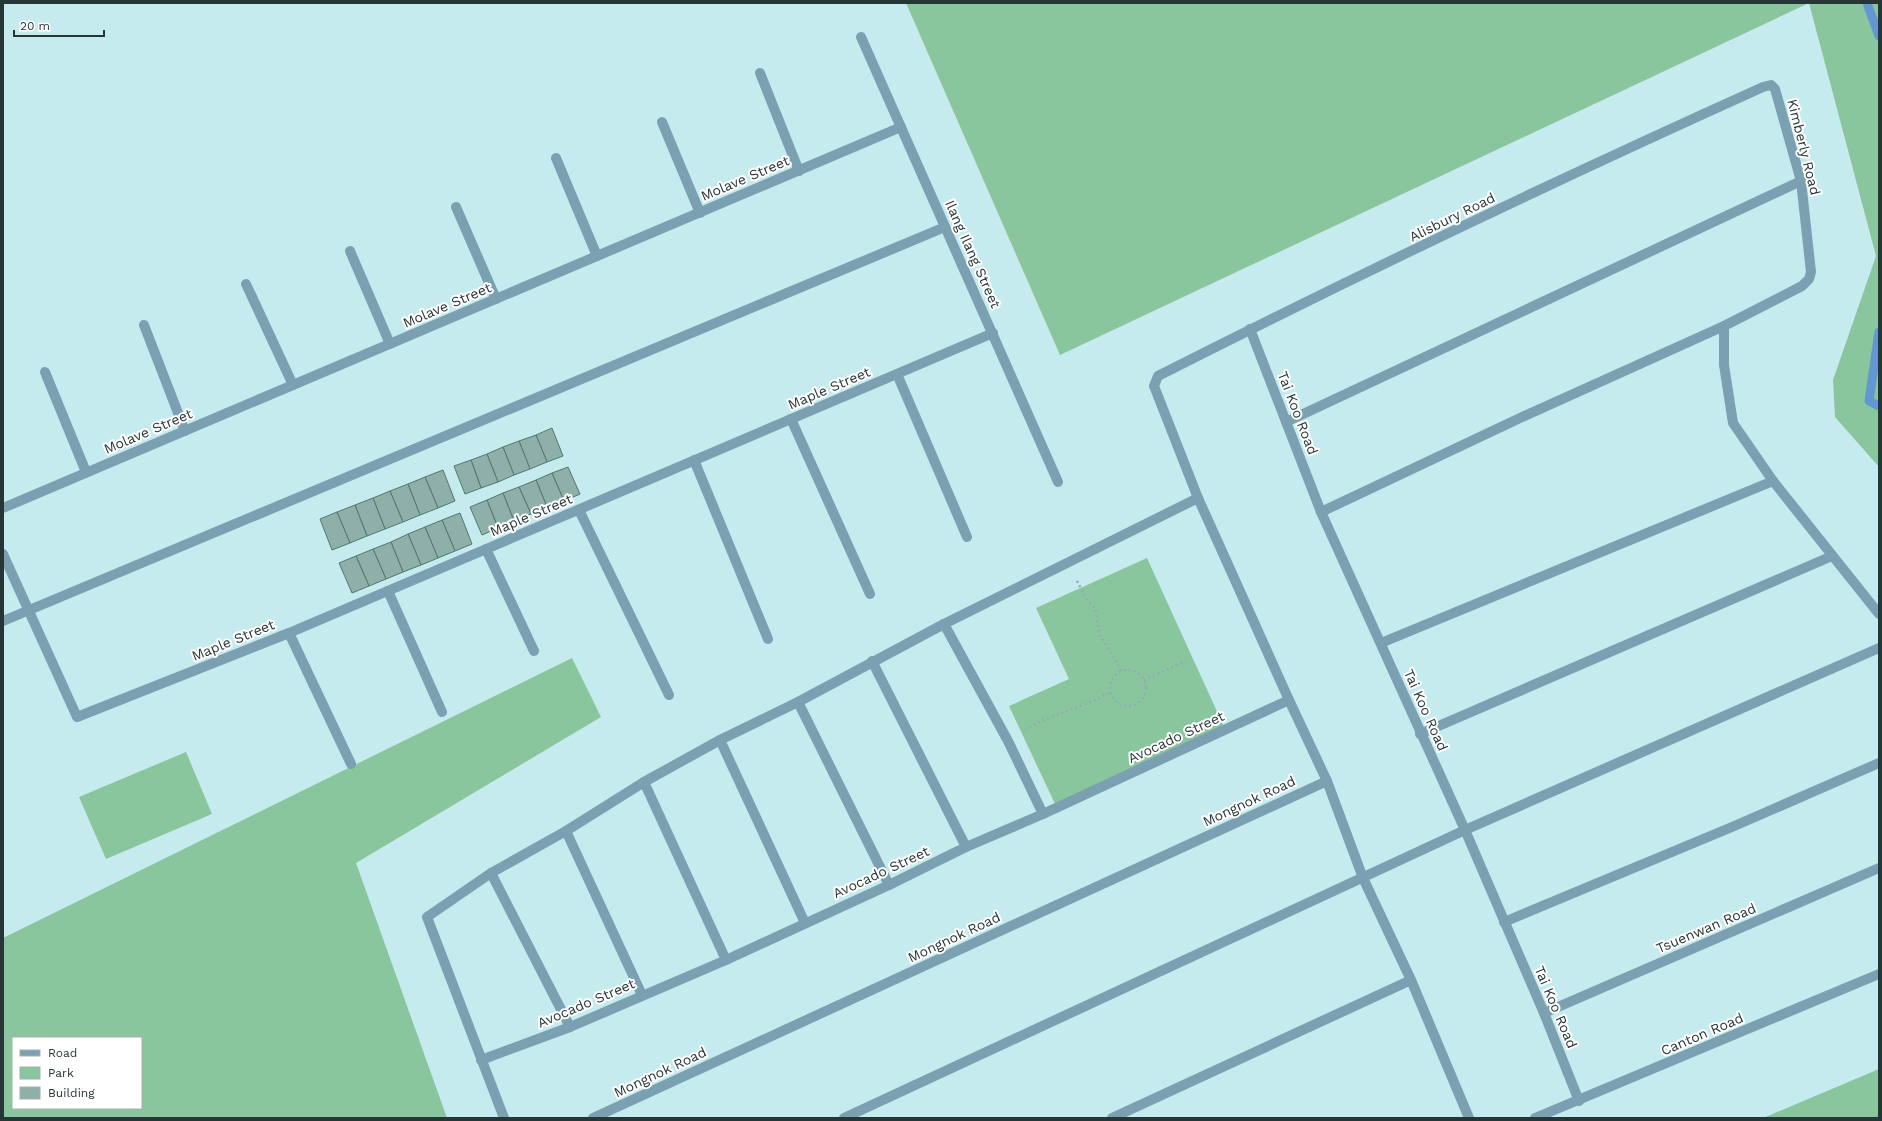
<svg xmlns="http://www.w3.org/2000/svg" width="1882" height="1121" font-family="'Work Sans',sans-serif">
<rect width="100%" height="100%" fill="#c6ebef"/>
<g fill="#89c69e" fill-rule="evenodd">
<polygon points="906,3 1809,3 1060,355"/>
<polygon points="1809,3 1879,3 1879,467 1835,417 1833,380 1876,256"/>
<polygon points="1147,558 1225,729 1056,806 1009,706 1069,679 1036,608"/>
<path d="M572 658 601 717 356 863 447 1118H3V938ZM13 1038H141V1108H13Z"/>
<polygon points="186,752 212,814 106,859 79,797"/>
<polygon points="1879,1069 1879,1118 1763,1118"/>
</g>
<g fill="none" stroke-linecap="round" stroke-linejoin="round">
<g stroke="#6297d2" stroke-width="9">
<polyline points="1867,3 1879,36"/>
<polyline points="1879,332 1869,401 1879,406"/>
</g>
</g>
<g fill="#8eb0a8" stroke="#55766f">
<polygon points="552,428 563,456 547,462 536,435"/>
<polygon points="536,435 547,462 530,469 519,441"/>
<polygon points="519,441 530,469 514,475 503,447"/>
<polygon points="503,447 514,475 498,482 487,454"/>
<polygon points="487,454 498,482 481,488 471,460"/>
<polygon points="471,460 481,488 465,494 454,466"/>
<polygon points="568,467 580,494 564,501 552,473"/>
<polygon points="443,470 455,501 438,508 425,477"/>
<polygon points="552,473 564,501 547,507 536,480"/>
<polygon points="425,477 438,508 420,515 408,484"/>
<polygon points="536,480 547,507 531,514 519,487"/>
<polygon points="408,484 420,515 403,522 390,491"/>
<polygon points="519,487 531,514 514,521 503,493"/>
<polygon points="390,491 403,522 385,529 373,498"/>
<polygon points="503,493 514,521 498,528 487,500"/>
<polygon points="373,498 385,529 367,536 355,505"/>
<polygon points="487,500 498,528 482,535 470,507"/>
<polygon points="355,505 367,536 350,543 337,512"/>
<polygon points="337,512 350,543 332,550 320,519"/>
<polygon points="460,513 472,544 455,551 442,520"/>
<polygon points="442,520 455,551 438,558 425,527"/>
<polygon points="425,527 438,558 421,565 408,534"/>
<polygon points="408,534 421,565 403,572 391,542"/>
<polygon points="391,542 403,572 386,579 373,549"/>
<polygon points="373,549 386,579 369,586 356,556"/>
<polygon points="356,556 369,586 352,593 339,563"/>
</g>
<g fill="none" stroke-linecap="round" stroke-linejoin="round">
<g stroke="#90aeb1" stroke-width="2.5" stroke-dasharray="2 3" stroke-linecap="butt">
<polyline points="1077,581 1087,600 1095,608 1099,633 1122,672"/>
<circle cx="1128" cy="688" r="18"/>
<polyline points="1144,680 1186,661"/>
<path d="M1025 730C1051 713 1085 708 1110 692"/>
</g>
<g stroke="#7ba0b1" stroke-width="10">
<polyline points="861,37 1058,482"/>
<polyline points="760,73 799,171"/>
<polyline points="662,122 700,213"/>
<polyline points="556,158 597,256"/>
<polyline points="456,207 496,299"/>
<polyline points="350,251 390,344"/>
<polyline points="246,284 293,385"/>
<polyline points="144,325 185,431"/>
<polyline points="1724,326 1724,365 1733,423 1773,481 1879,614"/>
<polyline points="1250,329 1321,512 1465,830 1544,1013 1579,1101"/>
<polyline points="45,372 86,472"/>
<polyline points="897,374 967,537"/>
<polyline points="791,419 870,594"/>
<polyline points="1286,422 1801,181"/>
<polyline points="694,460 768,639"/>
<polyline points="3,508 901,127"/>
<polyline points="579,510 669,695"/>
<path d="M1321 512 1520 418 1724 326 1802 286 1809 279 1811 272 1801 181 1775 89 1771 85 1763 87C1559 179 1357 275 1158 376L1154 386 1198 498 1289 700 1327 781 1363 878 1411 980 1469 1118"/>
<polyline points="486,549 534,651"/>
<polyline points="3,554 77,717 289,633 993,333"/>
<polyline points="388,591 442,712"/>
<polyline points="3,621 945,227"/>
<polyline points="944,624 1008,741 1043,814"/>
<polyline points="289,633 351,764"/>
<polyline points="1381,643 1773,481"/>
<polyline points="872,661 966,847"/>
<polyline points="798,702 889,885"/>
<polyline points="1420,734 1832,556"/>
<polyline points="720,740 805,923"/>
<polyline points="644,782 726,960"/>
<polyline points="566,831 642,995"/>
<polyline points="491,873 570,1027"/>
<polyline points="1504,922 1732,827 1879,763"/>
<polyline points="1544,1013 1879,868"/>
<polyline points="481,1060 570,1027 726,960 889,885 966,847 1043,814 1289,700"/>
<polyline points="504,1118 427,917 491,873 566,831 644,782 720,740 798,702 944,624 1198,498"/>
<polyline points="593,1118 1327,781"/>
<polyline points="844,1118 1465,830 1879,648"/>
<polyline points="1112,1118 1411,980"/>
<polyline points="1535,1118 1879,974"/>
</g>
</g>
<g text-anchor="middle" stroke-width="4" stroke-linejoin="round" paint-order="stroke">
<g font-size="14" fill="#263536" stroke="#fff">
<text transform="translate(1804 147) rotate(76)" y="5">Kimberly Road</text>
<text transform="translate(745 178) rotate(-23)" y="5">Molave Street</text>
<text transform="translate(1452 217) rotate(-26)" y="5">Alisbury Road</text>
<text transform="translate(973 254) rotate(66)" y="5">Ilang Ilang Street</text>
<text transform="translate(447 305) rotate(-23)" y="5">Molave Street</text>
<text transform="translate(829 388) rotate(-23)" y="5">Maple Street</text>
<text transform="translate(1298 413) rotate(69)" y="5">Tai Koo Road</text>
<text transform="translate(148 431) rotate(-23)" y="5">Molave Street</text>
<text transform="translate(531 515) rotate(-23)" y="5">Maple Street</text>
<text transform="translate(233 640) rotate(-22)" y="5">Maple Street</text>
<text transform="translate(1426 710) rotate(66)" y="5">Tai Koo Road</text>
<text transform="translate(1176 737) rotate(-25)" y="5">Avocado Street</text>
<text transform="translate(1249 801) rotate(-25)" y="5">Mongnok Road</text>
<text transform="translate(881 872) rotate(-25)" y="5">Avocado Street</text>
<text transform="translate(1706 928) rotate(-23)" y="5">Tsuenwan Road</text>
<text transform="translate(954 937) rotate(-25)" y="5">Mongnok Road</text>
<text transform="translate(586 1003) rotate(-23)" y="5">Avocado Street</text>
<text transform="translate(1556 1007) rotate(67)" y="5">Tai Koo Road</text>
<text transform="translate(1702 1034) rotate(-23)" y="5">Canton Road</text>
<text transform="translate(660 1072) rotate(-25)" y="5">Mongnok Road</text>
</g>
</g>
<rect width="1882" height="1121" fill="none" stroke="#263536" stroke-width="8"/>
<rect x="12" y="1037" width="130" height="72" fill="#ffffff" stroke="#a8aeaf"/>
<rect x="20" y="1050" width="20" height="6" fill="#7ba0b1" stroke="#a8aeaf"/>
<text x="48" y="1057" font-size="12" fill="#263536">Road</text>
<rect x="20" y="1067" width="20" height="12" fill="#89c69e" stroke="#a8aeaf"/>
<text x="48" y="1077" font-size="12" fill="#263536">Park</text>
<rect x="20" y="1087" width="20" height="12" fill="#8eb0a8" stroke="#a8aeaf"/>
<text x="48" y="1097" font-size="12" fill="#263536">Building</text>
<path d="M14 30v6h90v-6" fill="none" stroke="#263536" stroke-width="2"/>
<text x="20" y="30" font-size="12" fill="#263536" stroke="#ffffff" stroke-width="3" paint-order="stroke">20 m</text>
</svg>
